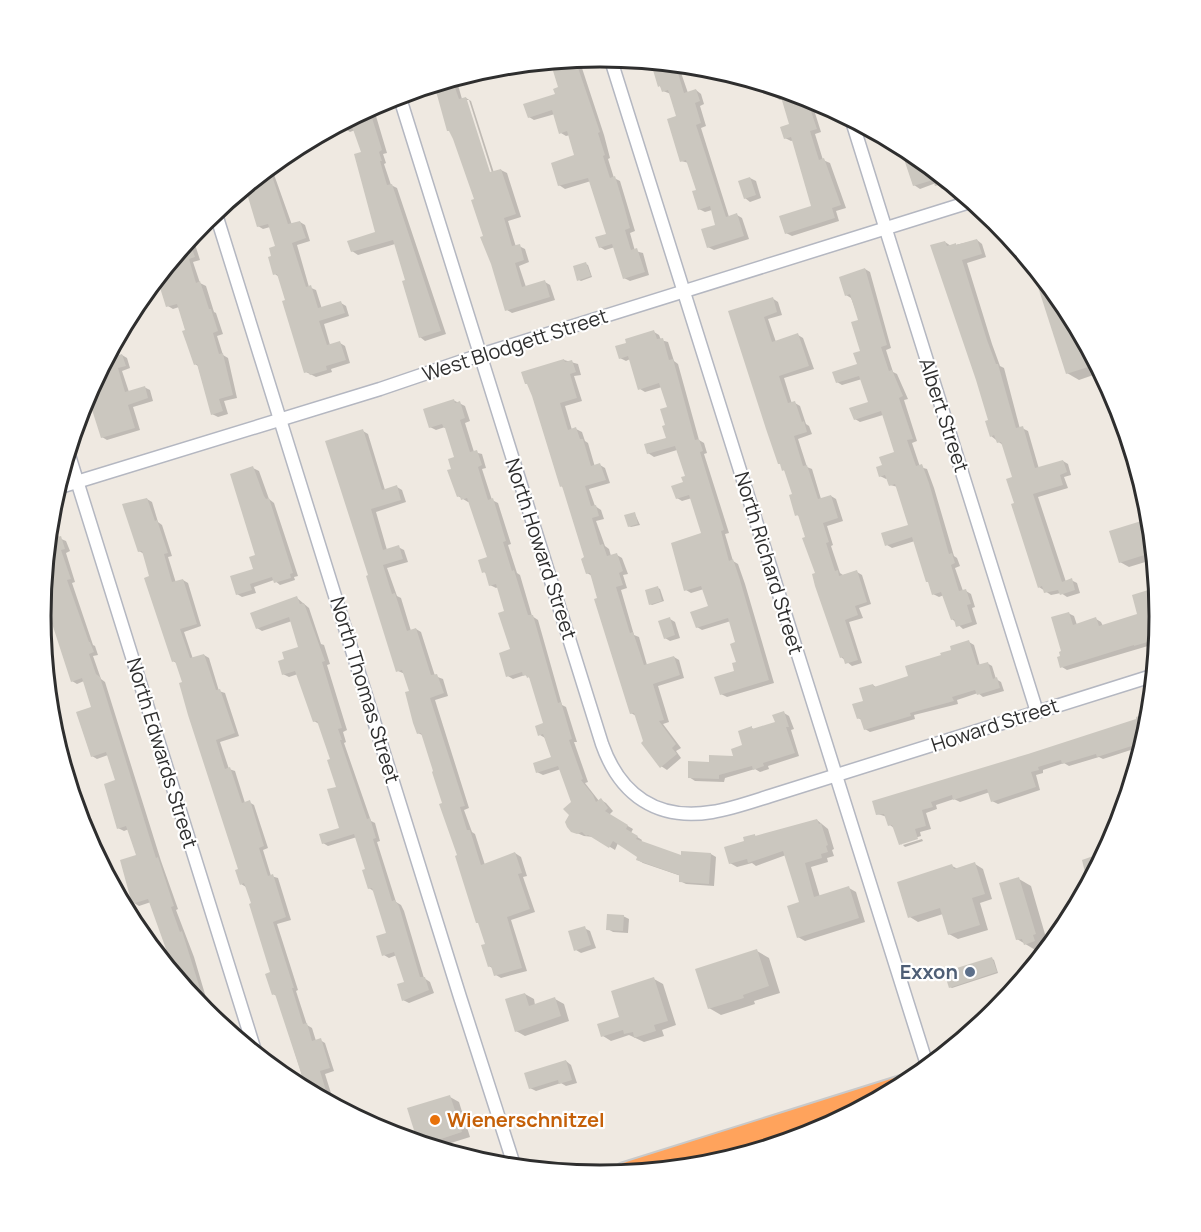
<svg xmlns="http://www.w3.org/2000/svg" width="1201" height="1232" font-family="Manrope,sans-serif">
<rect width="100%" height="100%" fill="#efe9e1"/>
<g fill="#0003" fill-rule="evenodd">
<polygon points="581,58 582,61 580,62 604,135 610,158 608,159 614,178 620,181 635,231 630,233 635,251 643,253 649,275 630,281 624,278 615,247 605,250 600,247 607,235 591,181 565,189 559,185 576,156 570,135 566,136 561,133 555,114 534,120 529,117 556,95 560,88 553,67 547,69 542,66 541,62"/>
<polygon points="652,61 678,64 688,93 696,90 701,94 704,104 700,106 706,126 701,128 729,217 737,215 742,218 749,239 714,250 708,247 717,226 712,210 705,212 699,209 698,191 689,163 681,161 678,117 671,94 663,91 660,86"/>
<polygon points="738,75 757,81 745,85 740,82"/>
<path d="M456 78 462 99 466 98 471 101 494 173 501 170 507 173 521 217 508 221 516 247 519 246 525 249 529 262 519 266 526 287 545 282 550 285 555 300 512 313 507 310 475 200 439 95 436 93 433 84ZM466 100H469L494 179 491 180Z"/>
<polygon points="771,85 810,97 821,132 815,134 823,160 830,163 846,208 836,211 839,221 792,236 786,233 813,207 794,140 791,141 785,138 791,125 783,99 780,100 775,97"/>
<polygon points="373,106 387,153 383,154 386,163 384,164 391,185 397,188 446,334 425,341 420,337 407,281 395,244 358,255 352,251 377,233 363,153 355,130 350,132 344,128 342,122"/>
<polygon points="901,145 912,151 953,185 942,189 936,183 920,189 914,185"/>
<polygon points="271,166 292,225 300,222 305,225 310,241 297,245 309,287 316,290 322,309 341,303 346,306 349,316 324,324 330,345 340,343 345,346 350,363 331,369 332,372 316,377 306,372 279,277 275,274 277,247 270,227 263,229 258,226 246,186"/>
<polygon points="750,178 756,181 761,198 750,202 745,198"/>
<polygon points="192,235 200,260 193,262 200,283 206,286 214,312 216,313 223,334 217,336 223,355 228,358 237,398 224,401 228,414 218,417 212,414 198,366 195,364 179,307 173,309 168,306 157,277"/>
<polygon points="977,240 982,244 986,257 967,263 992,344 1000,366 1004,368 1020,429 1022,428 1028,431 1039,469 1063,461 1068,464 1071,475 1064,477 1068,488 1038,497 1066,582 1071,580 1077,583 1080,593 1067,597 1061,593 1051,595 1039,587 1014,478 1004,446 991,436 990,421 945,242 951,246"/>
<polygon points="586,264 588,265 592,277 581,281 579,280"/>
<polygon points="865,269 870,272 891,348 886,350 893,372 897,374 908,399 904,400 917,441 912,443 920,467 927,469 934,488 954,556 957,558 960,566 955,568 963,591 966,591 971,594 975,607 972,608 977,624 963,629 952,619 944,595 939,597 933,594 915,541 892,548 887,545 910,526 898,487 890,485 888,478 886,479 880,476 884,466 896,453 883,415 860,422 855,419 870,403 862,379 842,385 837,382 859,365 861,352 860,321 851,298 846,295"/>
<polygon points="1050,285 1066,305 1102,372 1079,380 1067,373"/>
<polygon points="772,298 778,302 782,315 768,319 776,342 798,335 803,338 814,369 784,378 792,404 795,403 800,406 806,424 809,426 812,434 798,439 807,467 812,469 821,499 831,496 836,499 843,521 827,526 833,545 831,546 840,573 843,575 857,572 862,575 871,604 859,608 863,618 849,622 862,663 852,666 841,657 801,517 797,515 794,495 786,471 783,470 730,312"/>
<polygon points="129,316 133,326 122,330"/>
<polygon points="654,332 659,335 661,340 668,342 674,361 678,364 699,440 704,443 707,453 704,454 729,533 725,534 733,561 738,564 745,584 774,683 727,697 721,694 736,671 738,663 737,643 731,621 702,630 697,627 710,607 704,589 691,593 686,590 703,534 692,498 682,501 677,498 687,477 677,450 654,457 648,453 668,439 669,408 662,387 645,392 640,389 630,359 626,361 620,358"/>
<polygon points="122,355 127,358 130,368 122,371 129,392 144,387 150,390 153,401 133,407 140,430 107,440 102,437 88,393 107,358 107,360"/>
<polygon points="564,360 578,364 581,375 574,376 582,401 565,406 572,430 576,429 582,432 585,441 588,443 595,467 600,465 605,468 610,483 589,489 595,506 601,510 604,519 596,521 605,546 609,549 611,556 617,555 622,558 628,574 623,575 627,588 621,590 634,635 639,637 647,665 674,657 679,660 684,678 658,686 669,722 663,724 681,748 676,751 681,758 667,770 661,766 645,742 636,716 631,713 592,576 587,573 586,558 564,488 561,486 534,395"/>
<polygon points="453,400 465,406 470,421 465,423 474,452 482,454 486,468 482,469 492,500 498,503 511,544 508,545 517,573 520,575 532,616 538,620 562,705 566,707 577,742 574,742 588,782 585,783 599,801 601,800 606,803 613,811 609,815 633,829 631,833 642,840 641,842 682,857 711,854 716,857 714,886 686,884 680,881 681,876 643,863 638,860 639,856 618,843 615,850 594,837 584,836 572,831 573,803 561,769 543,775 537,772 552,758 545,738 540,735 545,724 530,678 525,675 513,679 508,676 511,650 506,612 498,587 496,588 490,585 487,574 484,572 488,558 470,502 468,502 458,496 453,470 456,458 447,429 445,427 436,430 430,427"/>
<polygon points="363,431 368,434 385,490 397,487 402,490 406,502 376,512 387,550 398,547 404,550 408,562 387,568 397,596 401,598 411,631 416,629 421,632 435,676 443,679 448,696 435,700 469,808 464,810 472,832 475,834 485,865 515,853 521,857 527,876 523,877 535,912 511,920 527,971 501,978 496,975 494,969 489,966 487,945 459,856 435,772 424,736 418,733 411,692 405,674 398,671 370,576"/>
<polygon points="253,468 259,471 269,499 274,503 298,576 294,577 295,580 280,585 274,580 254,587 256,593 242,597 237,594 255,570 256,556"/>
<polygon points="147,499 152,502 158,522 162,525 172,556 168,557 176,583 183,580 188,583 201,626 184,632 193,659 204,655 209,658 219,691 225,693 239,736 220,742 229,769 235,771 245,803 249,802 254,805 268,848 263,850 271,876 278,878 291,920 277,924 298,990 296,991 307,1025 312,1028 316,1041 320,1040 325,1043 334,1071 325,1074 335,1106 307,1091 277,996 273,994 272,973 253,904 246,887 241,884 240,870 184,683 178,664 173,661 144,554 139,551"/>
<polygon points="635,514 640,525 631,527 629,526"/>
<polygon points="1151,520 1155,559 1129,567 1120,562"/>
<polygon points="49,528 57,531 59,538 66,541 70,551 66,553 75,582 72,583 93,645 95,646 98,655 93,656 101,679 105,682 161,861 178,909 176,910 194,957 212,1018 204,1012 170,970 169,967 174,965 151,902 139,906 134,903 121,861 137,856 129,829 124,831 118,828 116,781 108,755 97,759 92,756 93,708 84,681 77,684 72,681 49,611 41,614"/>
<polygon points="658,588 660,589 664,601 652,605 650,604"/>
<polygon points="1158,592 1160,616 1158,643 1067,670 1062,667 1068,613 1074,616 1077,625 1096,619 1101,622 1103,626 1139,615"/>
<polygon points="297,598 309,608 321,644 324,645 330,664 327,665 347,730 343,732 346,742 344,743 371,821 375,823 380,841 377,842 396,902 401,905 404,911 424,978 430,982 434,993 409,1003 403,1000 405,983 397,955 389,958 384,955 388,934 375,892 369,888 367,870 357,837 328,846 323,843 341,829 338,787 332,760 319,724 314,721 298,674 289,677 283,674 286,660 300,648 292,621 262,631 257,628"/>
<polygon points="670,619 675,622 680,638 670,641 665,638"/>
<polygon points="969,642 974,645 980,666 987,663 992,666 996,679 1001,682 1004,691 983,697 978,693 957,700 958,704 914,715 915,719 870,732 865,729 862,720 858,718 873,685 877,688 910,677 943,656"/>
<polygon points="784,713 789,716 794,729 791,730 799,756 768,766 769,769 760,772 755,769 725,778 724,782 695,781 689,777 711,763 735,757 744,746 752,728 755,730 776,723"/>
<polygon points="1147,715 1149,716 1143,746 1103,759 1099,757 1069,766 1064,763 1043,770 1043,773 1036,775 1040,790 998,804 992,801 990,792 960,802 954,799 936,805 937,809 926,813 931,829 920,832 921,836 902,842 902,845 895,829 890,825 887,817 878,814 1028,756 1138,720"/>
<polygon points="817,820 828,829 834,849 832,850 834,856 827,858 828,862 811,867 820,897 849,888 856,892 865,922 805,941 798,937 800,903 786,855 756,866 752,863 737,867 730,863 746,842 754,835 758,837"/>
<polygon points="922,839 923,841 905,847 903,845"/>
<polygon points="975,864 983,869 992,899 980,903 988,930 958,939 949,934 943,914 918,922 910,917 952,866 958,869"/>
<polygon points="1019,879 1031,886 1047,941 1044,942 1046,948 1037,951 1017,939"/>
<polygon points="1089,885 1083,896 1080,887"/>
<polygon points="623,916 629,919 628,933 613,932 608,929"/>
<polygon points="584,928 590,931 596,948 581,953 576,950"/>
<polygon points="757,951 769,958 780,993 754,1001 755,1004 721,1015 709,1008"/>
<polygon points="991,958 994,960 998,973 952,988 950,987"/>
<polygon points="654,979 663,984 676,1025 662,1030 664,1036 644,1042 629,1035 611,1041 603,1036"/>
<polygon points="525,994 534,999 535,1005 555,999 564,1004 569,1021 525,1036 516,1031"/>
<polygon points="566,1061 571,1065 577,1083 566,1086 561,1083 536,1091 530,1088"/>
<polygon points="450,1097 459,1102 470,1137 435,1148 420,1144"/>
</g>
<g fill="#cbc7bf">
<polygon points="575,59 600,132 598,133 605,155 603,156 610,178 615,176 624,206 630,228 625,230 631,250 637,248 645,272 623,279 612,244 599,248 595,237 606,234 588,178 558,186 551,163 574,155 567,131 559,134 552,110 528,118 523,104 555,94 553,89 558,87 550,61"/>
<polygon points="654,61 675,63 684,93 696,89 700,101 695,103 701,123 696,125 726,217 737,213 744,236 707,248 701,229 715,225 710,206 698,210 692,191 696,190 686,160 680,162 667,119 676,116 668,90 662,92 660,86 658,87 653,70 656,70"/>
<polygon points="452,79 459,99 466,97 490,172 501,169 516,214 504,218 512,246 520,244 524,260 515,263 522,287 545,280 550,297 505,311 491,264 480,237 483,236 471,200 474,199 453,139 449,131 447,131 434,84"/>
<polygon points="778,87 806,96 817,129 810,131 819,160 824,158 841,205 832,208 835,218 785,234 779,216 811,206 791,137 784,139 780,127 789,124"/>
<polygon points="369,108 382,150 379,152 382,161 380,161 387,185 392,184 441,331 419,338 402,281 405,280 393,240 351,252 347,241 375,232 354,154 361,152 349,118"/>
<polygon points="899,144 912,151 950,182 935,186 933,180 913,186"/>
<polygon points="269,167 288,224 300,221 306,238 292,243 306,287 311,285 318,308 341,301 345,313 319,321 327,345 340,341 346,360 326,366 327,370 310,375 308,372 304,373 282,301 285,300 277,274 273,275 268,257 271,256 269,248 275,246 268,224 257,227 245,187"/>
<polygon points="750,177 756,195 744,199 738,181"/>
<polygon points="189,239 195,257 189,259 196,283 200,281 209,309 211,309 218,331 213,333 219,354 223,353 224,358 233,395 219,399 223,411 211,415 197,364 194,365 186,342 182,331 185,330 177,304 166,307 157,278"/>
<polygon points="977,239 982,254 962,260 987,340 996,364 998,364 1016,428 1023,426 1035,468 1063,460 1067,472 1060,475 1063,485 1033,494 1062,582 1072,578 1075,590 1060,595 1058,590 1044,593 1042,586 1038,588 1011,504 1014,503 1006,479 1012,477 1001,442 997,443 994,435 990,437 985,421 988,420 976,380 930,245 945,241 947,246 956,243 956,245"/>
<polygon points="586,262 591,276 577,281 573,266"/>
<polygon points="865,268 887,345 881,347 889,371 892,370 903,396 899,398 913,439 907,440 916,466 922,464 929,483 949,554 952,553 955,563 951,565 959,591 966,589 971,604 967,605 972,622 956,627 954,619 951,620 941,592 932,595 928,582 926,582 912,537 885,546 881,533 908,525 895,484 889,486 885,475 879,477 876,467 882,465 879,457 894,452 881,411 854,420 849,408 868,402 859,376 836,383 832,372 857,364 853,353 860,351 851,322 858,320 850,294 845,296 839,277"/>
<polygon points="1049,284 1066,305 1098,364 1066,374 1038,287"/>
<polygon points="773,297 777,312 764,317 772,342 798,333 809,366 779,376 788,403 795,401 802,422 804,421 807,432 794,436 803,466 807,465 818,499 831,495 838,518 823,523 829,542 826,543 835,571 838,570 839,576 857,570 867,602 855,606 858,615 845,620 858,660 845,664 843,657 840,658 815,586 812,574 815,573 802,538 805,537 798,515 795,516 789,495 792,494 784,470 782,471 780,464 778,464 766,429 728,311"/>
<polygon points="654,330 657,339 663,338 669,360 673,359 695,440 699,439 703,451 700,452 724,530 721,531 729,561 733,559 740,580 769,680 720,695 714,677 734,671 732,663 736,662 730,644 735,642 728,618 696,628 690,612 708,606 701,586 684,591 671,543 701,533 689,495 676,499 671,486 683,482 681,477 685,476 675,446 647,454 644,444 666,438 662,426 665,425 660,409 667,407 659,383 638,390 628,356 619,359 615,346 626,343 625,339"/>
<polygon points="122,354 126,366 118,368 125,392 145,386 148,398 128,405 135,428 101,438 87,394 106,359"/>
<polygon points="564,359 565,362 572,360 576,372 570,374 577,398 560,403 568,430 576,427 580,439 583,439 591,466 600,463 606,480 585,486 591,506 596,505 599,516 592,518 600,545 603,544 607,556 617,553 623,571 619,573 623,585 616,587 630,633 633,632 644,665 674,656 680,675 653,684 664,720 659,721 676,744 672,748 677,754 660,768 641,743 643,741 634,713 630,714 594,599 597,598 590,573 586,574 581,559 584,557 562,486 560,487 532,396 527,384 525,384 521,372"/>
<polygon points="454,399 455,403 460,401 465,418 460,420 470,452 477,450 482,465 478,467 488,500 493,498 506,541 503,542 512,571 514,570 528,615 533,615 558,703 561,702 572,739 569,740 583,779 581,780 593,795 596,802 601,798 608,808 605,811 628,825 626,829 638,836 636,839 681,855 681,851 711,853 709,884 679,882 679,875 636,860 637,857 613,841 609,848 588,835 586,836 582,832 577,834 571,832 567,827 565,822 569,815 563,809 571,802 558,766 536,773 533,763 551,757 543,734 538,736 535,726 543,723 529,677 527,678 526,675 523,676 522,672 506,677 499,653 510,649 498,613 504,611 496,584 489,586 485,572 482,573 478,560 487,557 467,498 461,500 460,496 457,497 447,470 451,469 448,459 454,457 445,428 444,428 442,424 429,428 423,409"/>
<polygon points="363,429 382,490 397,485 401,500 371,509 383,550 399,545 403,559 383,565 392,594 395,593 407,631 416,628 431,675 437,674 444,693 430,698 465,806 460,807 467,830 470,830 481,865 515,852 522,873 518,874 530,909 507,917 522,968 494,976 491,966 488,967 481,945 485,944 478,923 476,923 455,856 457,855 439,804 442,803 432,772 433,771 421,733 417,734 413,723 405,692 409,691 402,670 396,672 366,576 368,575 325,441"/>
<polygon points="253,466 264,496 266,499 269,498 293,573 290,574 291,578 274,583 272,577 250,584 252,590 236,595 230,576 253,569 249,557 255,555 230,474"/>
<polygon points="147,498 155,521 157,520 168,553 164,554 172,582 183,579 197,624 180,629 190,658 204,654 216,690 220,689 235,733 216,740 225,769 230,767 242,803 250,800 264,846 259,848 268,876 273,874 286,917 273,922 294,988 292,988 303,1024 307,1023 312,1041 321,1038 330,1068 320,1071 330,1104 307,1091 275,994 272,995 265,974 270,972 249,904 251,903 244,883 240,885 235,870 238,869 188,715 179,683 182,682 175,661 172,662 144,578 149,576 142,551 138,552 122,504"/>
<polygon points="635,512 638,524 628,527 624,515"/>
<polygon points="1151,518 1154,552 1119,563 1109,531"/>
<polygon points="61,536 65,549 61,550 71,579 67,580 89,642 90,642 94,652 89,654 96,674 100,677 156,858 158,857 174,906 171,907 180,932 182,931 208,1014 176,977 148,899 132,904 120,860 136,855 126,826 117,829 104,784 115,780 106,752 91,757 76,712 91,707 82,678 71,682 47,608 41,610 48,540"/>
<polygon points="658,586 662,601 649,605 645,590"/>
<polygon points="1158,587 1160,616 1158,639 1134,646 1134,645 1060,668 1057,657 1060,656 1059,652 1061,651 1051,617 1069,612 1073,625 1096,617 1099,626 1137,614 1132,595"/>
<polygon points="297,596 300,604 304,603 325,661 322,662 342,728 338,729 342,740 340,740 367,819 370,818 376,838 373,839 392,901 395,900 399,906 420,977 425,977 429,990 402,1001 397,984 404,982 394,952 382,956 376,936 386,933 372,888 368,889 362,870 365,869 354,834 322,844 319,834 339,828 327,789 336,787 327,760 330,759 317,721 313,722 295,671 282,675 278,661 284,659 282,652 298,647 289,617 256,629 250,613"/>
<polygon points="670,617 675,635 664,639 658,621"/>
<polygon points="969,640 977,665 988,662 993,679 997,677 1000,688 977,695 975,690 952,697 954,701 910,713 911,716 864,730 860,718 857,719 852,704 863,701 859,688 873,684 874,687 908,676 905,666 941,655 940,653 951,650 950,646"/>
<polygon points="784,711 789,727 786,727 795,753 763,763 764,766 753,770 752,766 719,775 719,779 688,778 688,761 709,762 709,755 733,756 731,749 742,745 738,731 752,726 752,729 775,722 772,715"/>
<polygon points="1147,713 1148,716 1151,715 1150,726 1139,760 1135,745 1097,757 1096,754 1062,764 1061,760 1038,767 1039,770 1031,772 1036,787 991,802 987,789 953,800 952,795 931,802 933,807 922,810 926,826 915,829 918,839 899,845 892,825 888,826 884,814 876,815 872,801 1028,754 1136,719 1136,717"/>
<polygon points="817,819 819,824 821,823 828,845 826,846 828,852 821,854 822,858 805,863 814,897 849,886 859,918 797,938 787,906 799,902 783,851 748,863 747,859 729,864 724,847 744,841 743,837 755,834 755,836"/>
<polygon points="1099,854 1101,862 1088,885 1082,860"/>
<polygon points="975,862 985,894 972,898 980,925 948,935 940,908 908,918 897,882 952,864 954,869"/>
<polygon points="1019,877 1036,934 1033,935 1035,941 1024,945 1022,939 1016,940 999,883"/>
<polygon points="607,914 624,915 623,931 606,930"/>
<polygon points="585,926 591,945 574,951 568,931"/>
<polygon points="757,949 769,986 743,995 744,998 708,1009 695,969"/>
<polygon points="992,957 997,972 949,988 944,972"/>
<polygon points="654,977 668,1021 654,1025 656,1031 634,1038 633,1032 624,1034 623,1030 601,1037 597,1024 619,1017 611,991"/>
<polygon points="525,993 529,1006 555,997 561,1016 515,1032 505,999"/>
<polygon points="566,1060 572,1080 559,1084 558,1080 529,1089 524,1073"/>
<polygon points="450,1095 462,1132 423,1145 418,1143 407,1108"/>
</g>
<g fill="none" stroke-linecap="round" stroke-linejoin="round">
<defs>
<g id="street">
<polyline points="610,57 928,1068"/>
<path d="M399 95 602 744C620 795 657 821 712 812 731 809 751 802 770 796L1155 675"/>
<polyline points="851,118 1037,712"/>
<polyline points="215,211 460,997 515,1168"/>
<polyline points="68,452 256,1054"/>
<polyline points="57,488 380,389 480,355 973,201"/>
</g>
<polyline id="highway" points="625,1174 902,1087"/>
</defs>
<use href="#street" stroke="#b4b7c1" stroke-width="15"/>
<use href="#highway" stroke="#c9c9c9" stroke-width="26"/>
<use href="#street" stroke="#fff" stroke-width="12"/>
<use href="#highway" stroke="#ffa35c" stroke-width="22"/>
</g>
<circle fill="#5c6f8a" stroke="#fff" stroke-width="2" cx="970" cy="972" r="6"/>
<circle fill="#e8710a" stroke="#fff" stroke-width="2" cx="435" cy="1120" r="6"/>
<g text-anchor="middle" stroke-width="4.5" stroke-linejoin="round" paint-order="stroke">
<g font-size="20" fill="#2e2e2e" stroke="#fff">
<text transform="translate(515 345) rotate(-18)" y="7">West Blodgett Street</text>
<text transform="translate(944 415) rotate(72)" y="7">Albert Street</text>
<text transform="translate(541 549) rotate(72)" y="7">North Howard Street</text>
<text transform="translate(769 563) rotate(73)" y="7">North Richard Street</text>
<text transform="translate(365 690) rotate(73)" y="7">North Thomas Street</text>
<text transform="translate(995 725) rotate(-18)" y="7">Howard Street</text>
<text transform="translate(162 753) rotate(73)" y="7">North Edwards Street</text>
</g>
<g font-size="20" font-weight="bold" fill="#4e5e75" stroke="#fff" text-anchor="end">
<text x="958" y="979">Exxon</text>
</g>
<g font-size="20" font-weight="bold" fill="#c56008" stroke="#fff" text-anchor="start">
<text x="447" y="1127">Wienerschnitzel</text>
</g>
</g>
<path d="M0 0H1201V1232H0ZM51 616a549 549 0 1 1 1098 0a549 549 0 1 1-1098 0Z" fill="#fff" fill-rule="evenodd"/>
<path fill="none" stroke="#2e2e2e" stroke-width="3" d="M51 616a549 549 0 1 1 1098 0a549 549 0 1 1-1098 0Z"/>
</svg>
